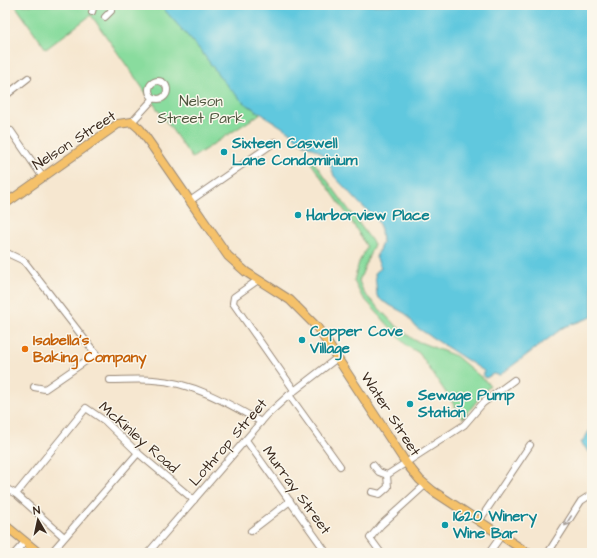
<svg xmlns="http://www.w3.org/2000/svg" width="597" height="558" font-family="'Architects Daughter',sans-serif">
<rect width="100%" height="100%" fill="#fbf7ec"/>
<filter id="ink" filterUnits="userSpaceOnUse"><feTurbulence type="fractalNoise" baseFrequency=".025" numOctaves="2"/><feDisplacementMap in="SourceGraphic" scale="8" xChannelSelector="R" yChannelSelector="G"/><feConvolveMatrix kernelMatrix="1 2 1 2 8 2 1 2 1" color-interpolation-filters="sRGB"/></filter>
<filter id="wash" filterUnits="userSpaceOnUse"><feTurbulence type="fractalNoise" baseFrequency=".012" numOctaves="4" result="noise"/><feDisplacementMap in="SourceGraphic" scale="16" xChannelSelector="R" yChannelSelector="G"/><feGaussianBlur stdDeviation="0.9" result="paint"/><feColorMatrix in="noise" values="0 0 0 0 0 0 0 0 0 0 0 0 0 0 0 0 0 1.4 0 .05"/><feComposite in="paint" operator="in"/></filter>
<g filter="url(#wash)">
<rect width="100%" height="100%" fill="#f6e7d0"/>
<g fill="#89dc9e" stroke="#62835e">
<path d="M15 5H160C174 20 188 35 201 51 221 75 234 96 260 114L192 158 91 15 46 49Z"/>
<polygon points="313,161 374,244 359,281 364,293 394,324 414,340 456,356 490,385 463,418 419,353 407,346 361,295 354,281 359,262 367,247 349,217 311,163"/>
</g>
<g fill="#61c8de" stroke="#4e797e">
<polygon points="160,5 592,5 592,317 564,327 500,375 493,374 486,378 483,376 484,371 416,327 406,314 382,301 377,296 375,273 381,268 376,257 382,243 381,229 376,218 360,204 334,176 330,165 320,152 301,142 288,131 243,102 223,81 201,51"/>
<polygon points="592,427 592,455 581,443"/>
</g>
</g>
<g filter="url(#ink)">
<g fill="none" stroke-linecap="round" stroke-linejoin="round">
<defs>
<g id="minor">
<polyline points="92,12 94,5"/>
<polyline points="105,17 111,11 112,5"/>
<circle cx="158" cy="90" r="9"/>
<polyline points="5,96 28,78"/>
<polyline points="132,122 154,98"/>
<polyline points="11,131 42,176"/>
<polyline points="5,191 11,200"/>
<polyline points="190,201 275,142"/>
<polyline points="5,252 24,261 96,354 45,389 34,387"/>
<polyline points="258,280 234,297 233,303 294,390"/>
<path d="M110 380C124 380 139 379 153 380 192 382 228 403 261 422"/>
<polyline points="289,395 340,466"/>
<polyline points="246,440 324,549 319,553"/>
<polyline points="373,465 379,472 387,475"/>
<polyline points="5,488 16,494 64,537"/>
<polyline points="372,492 380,494 388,487 387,475 464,425 483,403 514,380"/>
<polyline points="16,494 86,408 105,421 138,453 194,500"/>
<polyline points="479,521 530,445"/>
<polyline points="251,531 290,501"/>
<polyline points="15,553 25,542"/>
<polyline points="51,553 138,453"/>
<polyline points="148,553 267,415 289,395 337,358"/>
<polyline points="381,553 370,538 381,525 425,485"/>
<polyline points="489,553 501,536"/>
<polyline points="548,553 581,501 592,494"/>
</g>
<g id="major">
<polyline points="5,204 111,129 118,124 132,122 140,129 152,146 228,256 246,272 290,300 317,327 406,463 420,480 433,491 528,553"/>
<polyline points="5,525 39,553"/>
</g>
</defs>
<use href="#minor" stroke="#988877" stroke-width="8"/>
<use href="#major" stroke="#988877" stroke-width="10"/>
<use href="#minor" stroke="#fff" stroke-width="6"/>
<use href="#major" stroke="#f5c16b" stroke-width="8"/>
</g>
<defs><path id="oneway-shaft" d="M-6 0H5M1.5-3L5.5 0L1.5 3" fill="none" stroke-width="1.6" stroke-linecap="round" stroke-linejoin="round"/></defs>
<use stroke="#a79f9a" href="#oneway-shaft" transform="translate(568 521) rotate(123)"/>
</g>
<g fill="#0f9aa8" stroke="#fbf7ec" stroke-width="1.5">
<circle cx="224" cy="152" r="4"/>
<circle cx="298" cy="215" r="4"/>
<circle cx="302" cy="340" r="4"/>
<circle cx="410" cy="404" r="4"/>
<circle cx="445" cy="525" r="4"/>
</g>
<circle fill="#e8710a" stroke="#fbf7ec" stroke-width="1.5" cx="25" cy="349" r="4"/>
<g text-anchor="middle" stroke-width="3" stroke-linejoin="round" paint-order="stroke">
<g font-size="15" fill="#4e563e" stroke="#fbf7ec">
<text x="201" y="106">Nelson<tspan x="201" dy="17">Street Park</tspan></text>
</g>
<g font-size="15" fill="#3b2a1e" stroke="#fbf7ec">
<text transform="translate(74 140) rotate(-33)" y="5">Nelson Street</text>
<text transform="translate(391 414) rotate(57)" y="5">Water Street</text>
<text transform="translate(139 437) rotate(41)" y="5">McKinley Road</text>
<text transform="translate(228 442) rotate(-49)" y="5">Lothrop Street</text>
<text transform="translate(297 490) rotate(54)" y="5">Murray Street</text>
</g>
<g font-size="15" font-weight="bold" fill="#0d838f" stroke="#fbf7ec" text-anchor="start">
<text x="232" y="148">Sixteen Caswell<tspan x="232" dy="17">Lane Condominium</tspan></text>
<text x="306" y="220">Harborview Place</text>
<text x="310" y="336">Copper Cove<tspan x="310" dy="17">Village</tspan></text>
<text x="418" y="400">Sewage Pump<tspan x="418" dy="17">Station</tspan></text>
<text x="453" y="521">1620 Winery<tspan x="453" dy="17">Wine Bar</tspan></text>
</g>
<g font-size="15" font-weight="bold" fill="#c56008" stroke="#fbf7ec" text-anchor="start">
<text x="33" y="345">Isabella's<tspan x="33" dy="17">Baking Company</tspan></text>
</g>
</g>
<rect width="597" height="558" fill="none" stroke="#fbf7ec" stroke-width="20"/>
<g transform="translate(38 520) rotate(351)" stroke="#fbf7ec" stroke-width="3" paint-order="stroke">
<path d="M0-3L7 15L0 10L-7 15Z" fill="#3b2a1e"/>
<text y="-6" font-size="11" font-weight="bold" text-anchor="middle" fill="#3b2a1e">N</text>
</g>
</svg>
